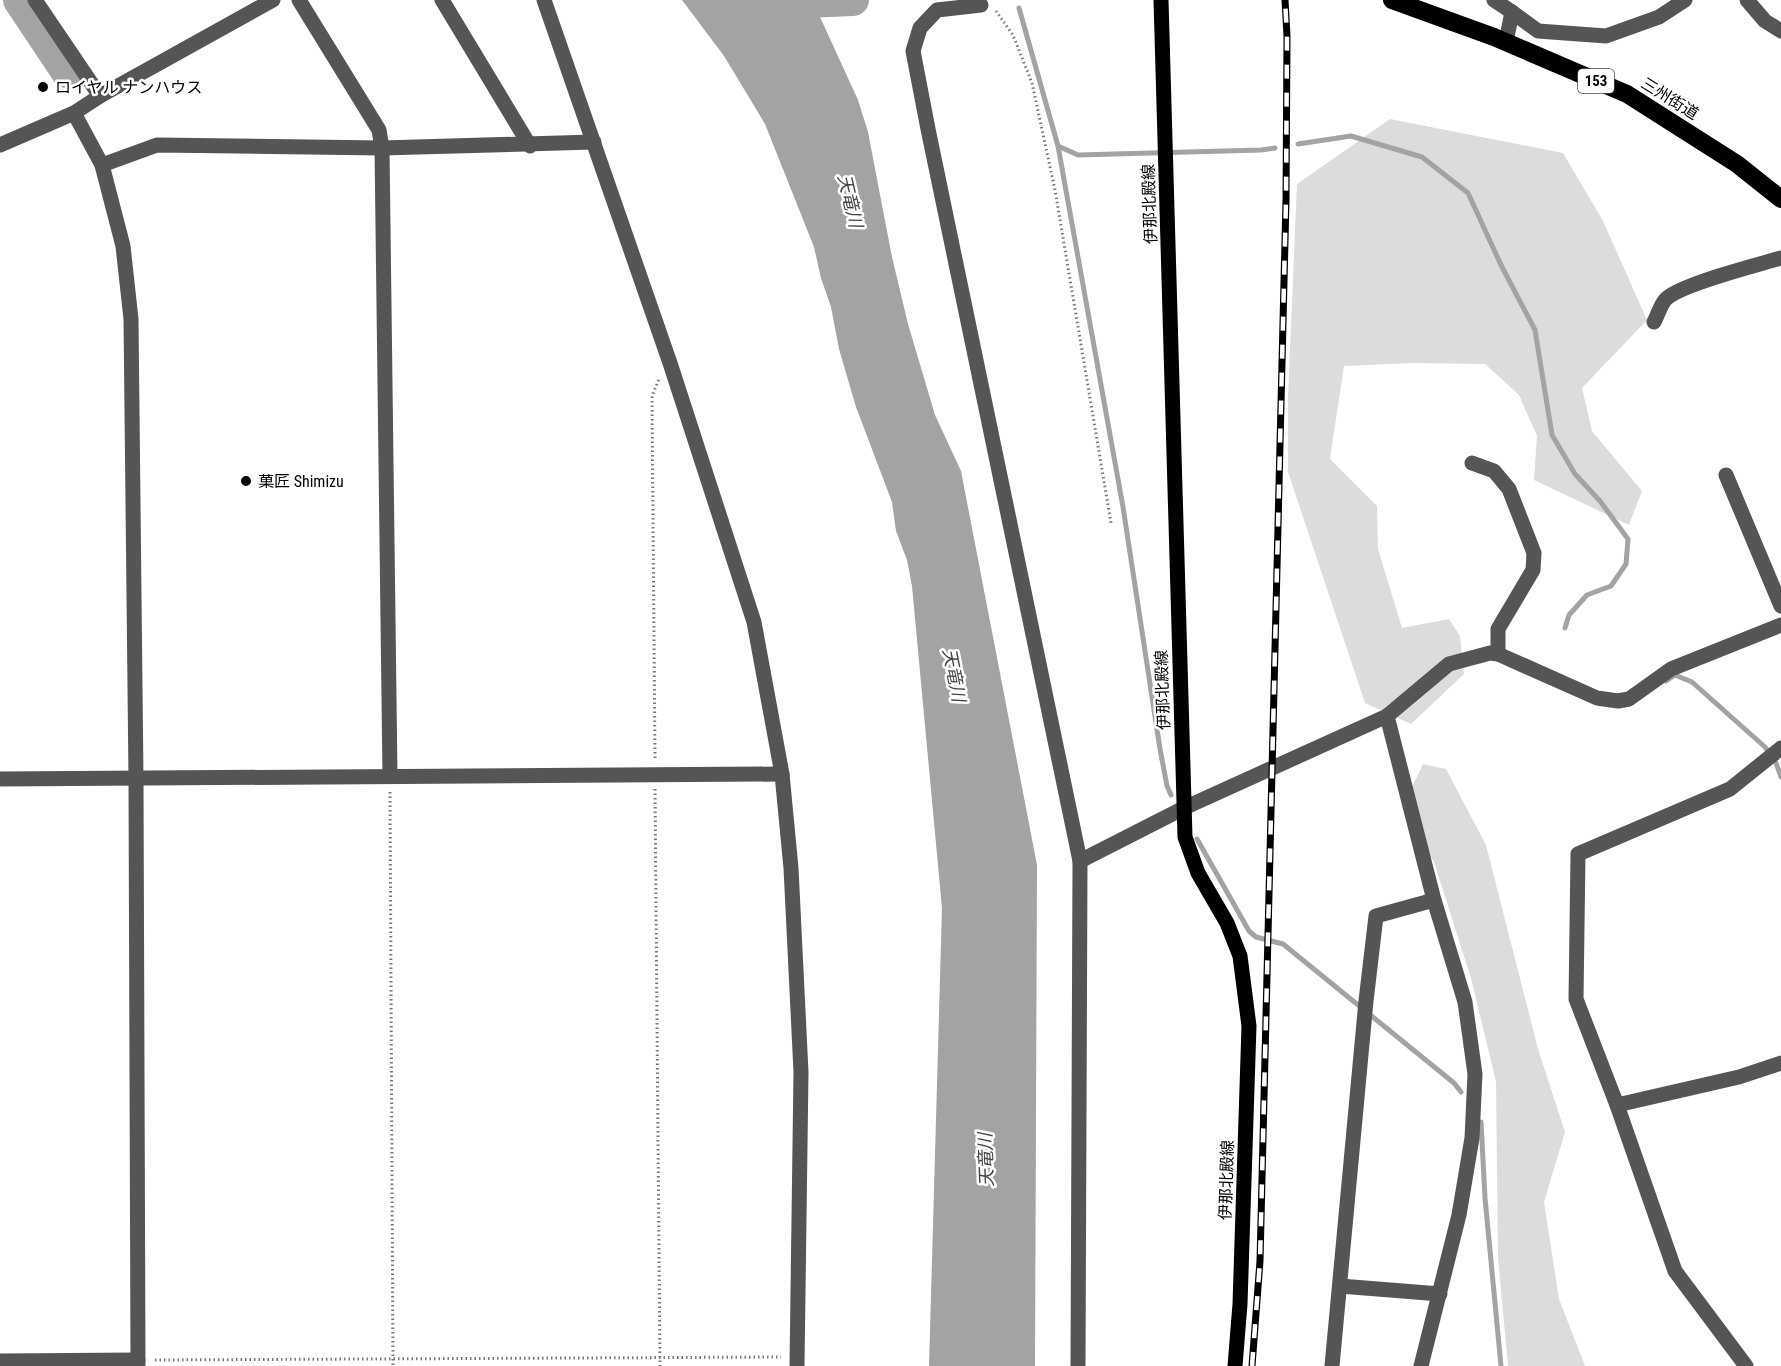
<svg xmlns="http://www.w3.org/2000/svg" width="1781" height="1366" font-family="'Roboto Condensed','Noto Sans JP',sans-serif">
<rect width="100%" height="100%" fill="#fff"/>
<g fill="#dcdcdc">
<polygon points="1390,119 1563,153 1603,221 1647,320 1582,388 1592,431 1642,491 1629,525 1534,480 1537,436 1519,395 1485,364 1413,363 1344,366 1330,459 1377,506 1378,549 1402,628 1449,619 1460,636 1464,674 1411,724 1365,703 1288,472 1288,396 1297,184"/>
<polygon points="1423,764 1446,769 1486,845 1538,1049 1565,1132 1544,1202 1559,1299 1585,1366 1508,1366 1498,1258 1496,1082 1471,978 1434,862 1402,808"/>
</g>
<polygon fill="#a3a3a3" points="682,0 818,0 820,17 858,100 868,132 892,257 908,324 935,415 961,471 1037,865 1035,1366 929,1366 942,908 912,586 907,560 896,531 892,502 856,407 839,349 831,307 821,278 814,247 765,124 724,56"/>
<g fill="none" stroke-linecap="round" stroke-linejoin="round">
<g stroke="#a3a3a3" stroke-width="5">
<polyline points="1019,8 1058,146 1078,155 1261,150 1275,148"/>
<polyline points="1298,144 1351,136 1422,157 1468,193 1501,265 1535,330 1552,435 1575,474 1600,501 1628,539 1626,564 1611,586 1587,595 1569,615 1565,628"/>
<polyline points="1058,146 1123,507 1160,749 1167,786 1171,795"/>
<polyline points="1666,681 1675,675 1692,682 1765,747 1776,763 1781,777"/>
<polyline points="1197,839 1249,931 1256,937 1283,944 1454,1083 1461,1092"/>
<polyline points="1481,1122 1485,1198 1501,1366"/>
</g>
<g stroke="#a3a3a3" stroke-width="32">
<polyline points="19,0 67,72"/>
<polyline points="804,2 853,0"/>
</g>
<g stroke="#777" stroke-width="3" stroke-dasharray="1.5 3" stroke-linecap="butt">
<polyline points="996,11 1013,35 1032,83 1055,190 1111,523"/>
<polyline points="655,758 652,396 659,379"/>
<polyline points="655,789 660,1366"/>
<polyline points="390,792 393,1366"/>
<polyline points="155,1360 781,1357"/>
</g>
<g stroke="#555" stroke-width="15">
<polyline points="35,0 100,96"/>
<polyline points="299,0 379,130 382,148 390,776"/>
<polyline points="442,0 530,146"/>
<polyline points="544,0 670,363 754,622 782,774 791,868 801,1072 797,1366"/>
<polyline points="1494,0 1512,12 1506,42"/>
<polyline points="1747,0 1765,21 1781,31"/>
<polyline points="981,5 937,10 920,28 913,51 928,129 1080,861 1078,1366"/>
<polyline points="1512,12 1538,31 1606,36 1659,17 1685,0"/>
<polyline points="74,113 102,165 123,246 131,319 136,779 138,1366"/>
<polyline points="0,145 74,113 100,96 273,0"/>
<polyline points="102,165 157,145 382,148 594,142"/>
<path d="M1654 322C1658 315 1660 306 1665 300 1677 285 1758 265 1781 258"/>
<polyline points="1472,463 1494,471 1509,489 1534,553 1533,570 1498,629 1498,654"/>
<polyline points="1726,475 1781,606"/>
<polyline points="1387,716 1434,900 1465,1002 1475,1074 1472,1138 1459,1215 1421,1366"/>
<polyline points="0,779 782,774"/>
<polyline points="1080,861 1184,808 1387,716 1449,664 1490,653 1498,654 1597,698 1618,701 1629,699 1671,669 1781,625"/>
<polyline points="1617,1105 1576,999 1578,854 1730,789 1781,748"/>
<polyline points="1340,1286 1440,1294"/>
<polyline points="0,1361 138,1360"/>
<polyline points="1332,1366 1366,1001 1376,916 1434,900"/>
<polyline points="1746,1366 1675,1271 1617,1105 1739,1077 1781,1063"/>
</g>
<polyline stroke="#000" stroke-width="15" points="1161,0 1185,837 1198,873 1227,923 1240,956 1249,1026 1240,1304 1235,1366"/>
<polyline stroke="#000" stroke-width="18" points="1392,0 1494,37 1627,94 1737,164 1781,199"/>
<defs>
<polyline id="rail" points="1252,1366 1260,1261 1286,200 1287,36 1285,0"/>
</defs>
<use href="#rail" stroke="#000" stroke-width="7"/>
<use href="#rail" stroke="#fff" stroke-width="4.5" stroke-dasharray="14" stroke-linecap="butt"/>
</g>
<g fill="#000" stroke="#fff" stroke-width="2">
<circle cx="43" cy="87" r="6"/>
<circle cx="246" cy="481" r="6"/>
</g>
<g text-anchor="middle" stroke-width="5" stroke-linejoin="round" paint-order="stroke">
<rect fill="#fff" stroke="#4c4c4c" stroke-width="1.5" x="1578" y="69" width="36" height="24" rx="4.5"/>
<g font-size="15" font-weight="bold" fill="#000">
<text x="1596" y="86">153</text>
</g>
<g font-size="16" fill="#000" stroke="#fff" text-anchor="start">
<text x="55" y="93">ロイヤル ナンハウス</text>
<text x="258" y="487">菓匠 Shimizu</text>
</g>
<g font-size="16" fill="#000" stroke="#fff">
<text transform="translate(1670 98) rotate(32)" y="6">三州街道</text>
<text transform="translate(1149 204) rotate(-92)" y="6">伊那北殿線</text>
<text transform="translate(1162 690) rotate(-92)" y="6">伊那北殿線</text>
<text transform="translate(1226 1180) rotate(-88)" y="6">伊那北殿線</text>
</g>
<g font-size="18" font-style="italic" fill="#444" stroke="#fff">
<text transform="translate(850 201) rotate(77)" y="6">天竜川</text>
<text transform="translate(954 675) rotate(79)" y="6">天竜川</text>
<text transform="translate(986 1160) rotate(-92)" y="6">天竜川</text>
</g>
</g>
</svg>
